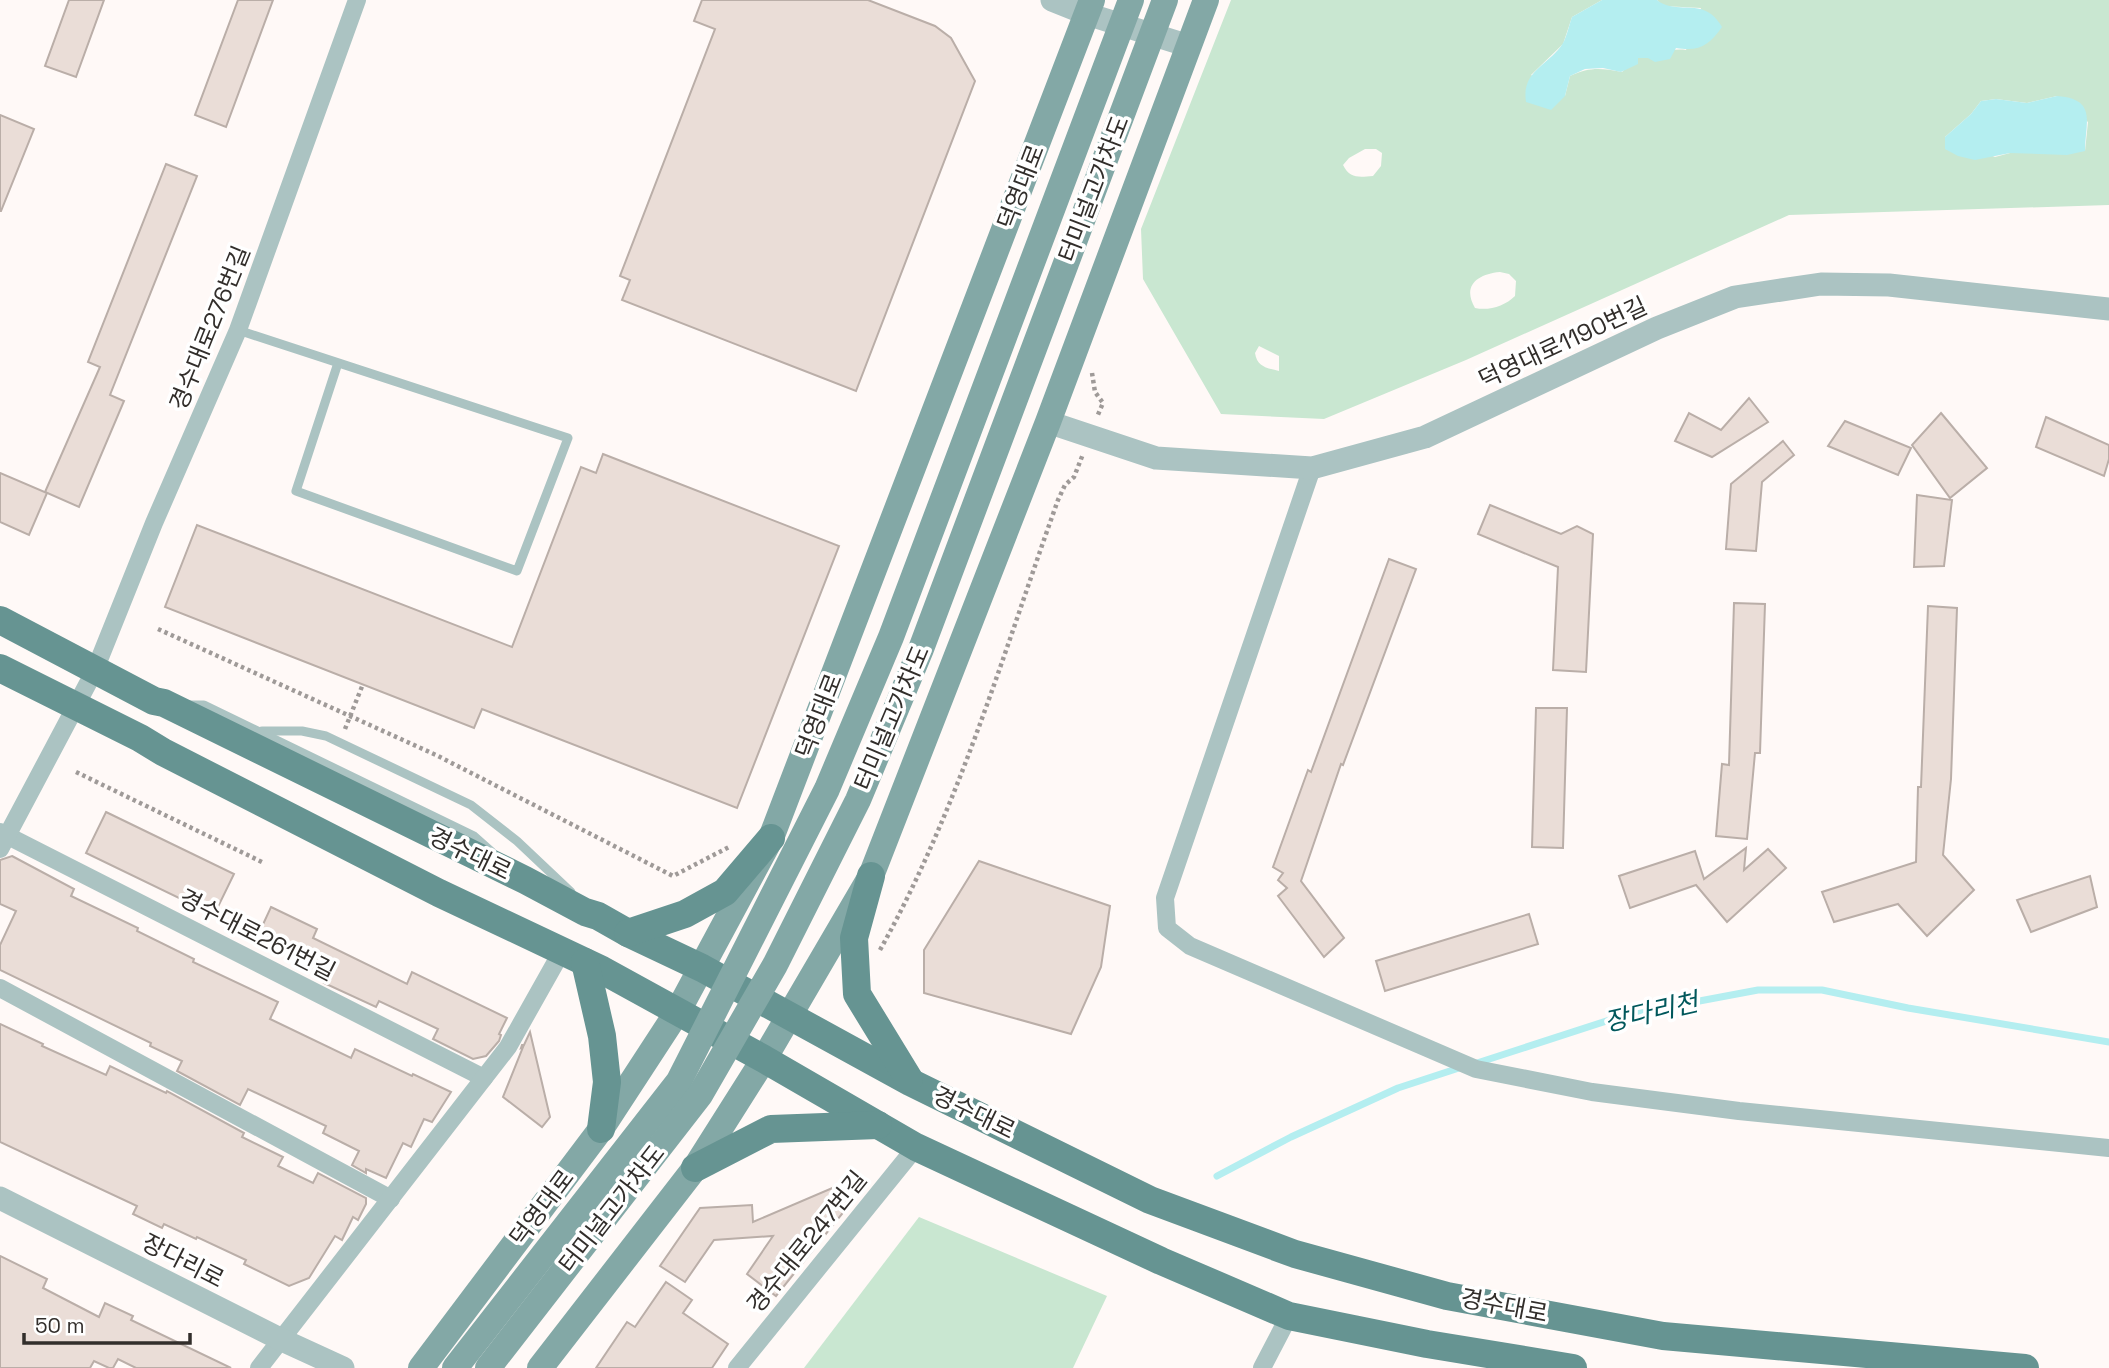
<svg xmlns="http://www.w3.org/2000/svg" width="2109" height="1368" font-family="'Space Grotesk','Noto Sans KR',sans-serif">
<rect width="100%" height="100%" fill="#fff9f7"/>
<g fill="#c9e7d1" fill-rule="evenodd">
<path d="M1231 0H1602L1572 17 1563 44 1531 75 1565 96 1570 76C1590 67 1600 68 1622 72L1638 58C1655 58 1669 47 1686 50L1701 8 1663 6 1657 0H2109V205L1789 215 1466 360 1324 419 1221 414 1143 279 1141 229ZM2057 96 2088 122 2085 151 2010 153 1995 157 1945 137 1971 114 1981 101 1996 99 2027 103ZM1365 149H1376L1382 153 1381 166 1373 176C1359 177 1350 179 1343 165L1349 158ZM1500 272 1509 274 1516 281 1515 296C1505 306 1489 311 1475 308 1462 286 1477 274 1500 272ZM1259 346 1279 356V371C1267 368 1257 367 1255 353Z"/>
<polygon points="919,1217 1107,1296 1073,1368 804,1368"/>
</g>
<g fill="#b4eef0">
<path d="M1602 0H1657C1672 13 1695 2 1711 14 1715 17 1719 22 1722 27 1709 45 1700 52 1676 48L1670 59 1655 62 1648 58H1638V64L1621 72 1603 68 1585 69 1570 76 1565 96 1551 110 1526 102C1521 70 1550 65 1563 43 1567 36 1569 25 1572 17Z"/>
<path d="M2057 96C2098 99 2085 123 2085 151L2067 155 2010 153 1975 160 1958 156 1945 149V137L1971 114 1981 101 1996 99 2027 103Z"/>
</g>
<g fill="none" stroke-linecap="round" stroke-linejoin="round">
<g stroke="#b4eef0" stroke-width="7">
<polyline points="1474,1064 1625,1015 1758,990 1822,990 1908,1008 2109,1042"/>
<polyline points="1217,1176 1291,1137 1398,1088 1462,1067"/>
</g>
</g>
<g fill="#eaddd7" stroke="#baaea8" stroke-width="2">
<polygon points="69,0 104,0 76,77 45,66"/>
<polygon points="238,0 273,0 226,127 195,115"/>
<polygon points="702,0 868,0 935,26 951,38 975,81 856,391 622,300 630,280 620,276 715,29 694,21"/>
<polygon points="0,115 34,129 1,211 0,211"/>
<polygon points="166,164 197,176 110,395 124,401 79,507 45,492 100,367 88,362"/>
<polygon points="1749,398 1768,422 1712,457 1675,441 1689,413 1721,430"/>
<polygon points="1941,413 1987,468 1950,498 1912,445"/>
<polygon points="2046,417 2109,445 2109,459 2104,476 2036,447"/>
<polygon points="1845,421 1911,448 1898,475 1828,446"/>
<polygon points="1783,441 1794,455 1762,482 1756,551 1726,549 1731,484"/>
<polygon points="603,454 839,546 737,808 482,709 474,728 165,607 197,525 512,647 581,467 596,473"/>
<polygon points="0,473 47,493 29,535 0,522"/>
<polygon points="1917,495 1952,500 1944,566 1914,567"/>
<polygon points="1490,505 1561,534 1577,526 1593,534 1586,672 1553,670 1558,567 1478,534"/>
<polygon points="1389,559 1416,569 1343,765 1341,764 1301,881 1344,938 1324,957 1278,896 1287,888 1278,880 1283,873 1273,867 1308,770 1311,772"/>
<polygon points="1734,603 1765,604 1760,753 1755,753 1747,839 1716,836 1722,764 1729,765"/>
<polygon points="1928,606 1957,608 1951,779 1943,855 1974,890 1927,936 1898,904 1834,922 1822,892 1916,862 1918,787 1921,787"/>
<polygon points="1536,708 1567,708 1563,848 1532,847"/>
<polygon points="106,812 234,874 214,915 86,853"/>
<polygon points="1746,848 1744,870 1768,849 1786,868 1727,922 1696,885 1630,908 1619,876 1695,851 1704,879"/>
<polygon points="12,856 74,889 71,896 138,928 137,931 194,959 193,962 278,1002 270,1019 351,1058 355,1049 412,1076 413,1074 451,1092 432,1122 424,1119 411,1147 403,1143 386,1178 366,1169 366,1173 352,1165 359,1151 323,1133 326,1126 248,1089 240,1105 177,1071 182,1061 150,1046 151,1043 0,970 0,945 16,911 0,904 0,860"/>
<polygon points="979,861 1110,906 1101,967 1071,1034 924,993 924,950"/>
<polygon points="2090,876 2097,907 2031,932 2017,900"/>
<polygon points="271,907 317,929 313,938 407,984 412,972 507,1018 499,1034 501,1035 499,1041 486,1056 473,1059 433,1039 438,1029 379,1001 376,1007 324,983 331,968 259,933"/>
<polygon points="1529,914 1538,944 1385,991 1376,961"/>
<polygon points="0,1024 43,1044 42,1046 106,1075 110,1066 166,1093 167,1091 244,1133 242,1137 283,1157 278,1166 313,1183 318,1173 366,1198 366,1204 358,1220 353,1217 342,1240 335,1236 309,1278 289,1286 244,1264 246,1260 197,1237 196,1239 164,1224 162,1228 133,1214 137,1206 0,1142"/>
<polygon points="530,1032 550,1117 542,1127 503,1097 523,1047 521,1048 522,1045 524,1045"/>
<polygon points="837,1186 850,1204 776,1296 747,1274 773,1236 714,1240 685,1282 660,1266 700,1208 752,1205 753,1222"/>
<polygon points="0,1256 47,1279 43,1288 99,1317 105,1303 133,1316 131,1320 231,1368 136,1368 118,1359 113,1368 109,1368 94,1361 90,1368 0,1368"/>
<polygon points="666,1282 692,1300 683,1313 728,1344 712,1368 596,1368 627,1322 635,1327"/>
</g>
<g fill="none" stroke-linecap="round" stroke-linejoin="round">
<g stroke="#9f9a98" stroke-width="4.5" stroke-dasharray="3.5 3.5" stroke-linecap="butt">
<polyline points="1092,373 1095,392 1103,403 1097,417"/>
<polyline points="158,629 436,755 673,876 731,846"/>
<polyline points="345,729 363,684"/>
<polyline points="76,772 262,862"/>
<path d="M880 950C959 808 1004 651 1058 500L1065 485 1074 477 1083 454"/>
</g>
<g stroke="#abc3c2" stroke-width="9">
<polyline points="238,330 568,438 517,571 296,491 338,363"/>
<polyline points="189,705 204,705 474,836 492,852"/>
<polyline points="262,731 302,731 326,736 471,805 517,841 571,892"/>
</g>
<g stroke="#abc3c2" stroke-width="18">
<polyline points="1312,468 1165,898 1167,928 1190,946 1476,1069 1592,1092 1739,1111 2109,1148"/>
<polyline points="0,832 484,1078"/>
<polyline points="0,849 95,670 154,523 238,330 357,0"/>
<polyline points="0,988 391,1199"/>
<polyline points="259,1368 508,1047 562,951"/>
<polyline points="737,1368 916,1147"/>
<polyline points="1262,1368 1289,1316"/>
</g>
<g stroke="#abc3c2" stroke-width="23">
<polyline points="1052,0 1087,14 1189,46"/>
<polyline points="1048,422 1156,458 1312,468 1425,437 1657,328 1735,297 1821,284 1889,285 2109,309"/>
<polyline points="0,1198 282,1340 343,1368"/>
</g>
<g stroke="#83a8a6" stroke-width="26">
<polyline points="421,1368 601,1129 678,1011 771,838 1092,0"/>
<polyline points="540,1368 695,1168 764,1059 871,876 1048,422 1206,0"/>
</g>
<g stroke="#669492" stroke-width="28">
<polyline points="0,620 154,701 164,703 525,880 585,912 598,916 628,933 702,968 910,1082 1150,1200 1295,1254 1447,1296 1663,1336 2025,1368"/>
<polyline points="0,668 140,738 163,752 439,893 602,970 764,1059 916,1147 1161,1261 1289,1316 1427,1344 1573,1368"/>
<polyline points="871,876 854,938 857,994 909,1079"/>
<polyline points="628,933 685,914 725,892 771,838"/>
<polyline points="585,962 602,1036 607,1082 601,1129"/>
<polyline points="695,1168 771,1129 878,1125"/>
</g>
<g stroke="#83a8a6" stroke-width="26">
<polyline points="455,1368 679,1081 827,789 891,637 1131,0"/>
<polyline points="488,1368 700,1095 775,965 858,800 921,649 1165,0"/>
</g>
</g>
<g text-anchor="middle" stroke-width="7" stroke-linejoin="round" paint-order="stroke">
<g font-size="24" fill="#322e2b" stroke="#fff">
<text transform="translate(1021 187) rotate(-69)" y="8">덕영대로</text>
<text transform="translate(1094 189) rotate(-69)" y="8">터미널고가차도</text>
<text transform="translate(210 328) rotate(-68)" y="8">경수대로276번길</text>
<text transform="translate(1563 343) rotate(-25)" y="8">덕영대로1190번길</text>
<text transform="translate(819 716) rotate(-69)" y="8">덕영대로</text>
<text transform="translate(892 718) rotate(-67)" y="8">터미널고가차도</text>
<text transform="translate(470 854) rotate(26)" y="8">경수대로</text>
<text transform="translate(257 935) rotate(27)" y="8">경수대로261번길</text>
<text transform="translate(974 1113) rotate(26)" y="8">경수대로</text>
<text transform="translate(542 1208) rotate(-53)" y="8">덕영대로</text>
<text transform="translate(612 1209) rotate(-52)" y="8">터미널고가차도</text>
<text transform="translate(807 1242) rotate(-51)" y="8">경수대로247번길</text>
<text transform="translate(183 1261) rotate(27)" y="8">장다리로</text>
<text transform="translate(1504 1306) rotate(11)" y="8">경수대로</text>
</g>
<g font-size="26" font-style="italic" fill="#01585c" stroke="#fff">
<text transform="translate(1651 1012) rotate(-13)" y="9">장다리천</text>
</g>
</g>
<path d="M24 1333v10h166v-10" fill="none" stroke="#322e2b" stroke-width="3.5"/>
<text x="35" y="1333" font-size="21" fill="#322e2b" stroke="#ffffff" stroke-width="5" paint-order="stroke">50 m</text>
</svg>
